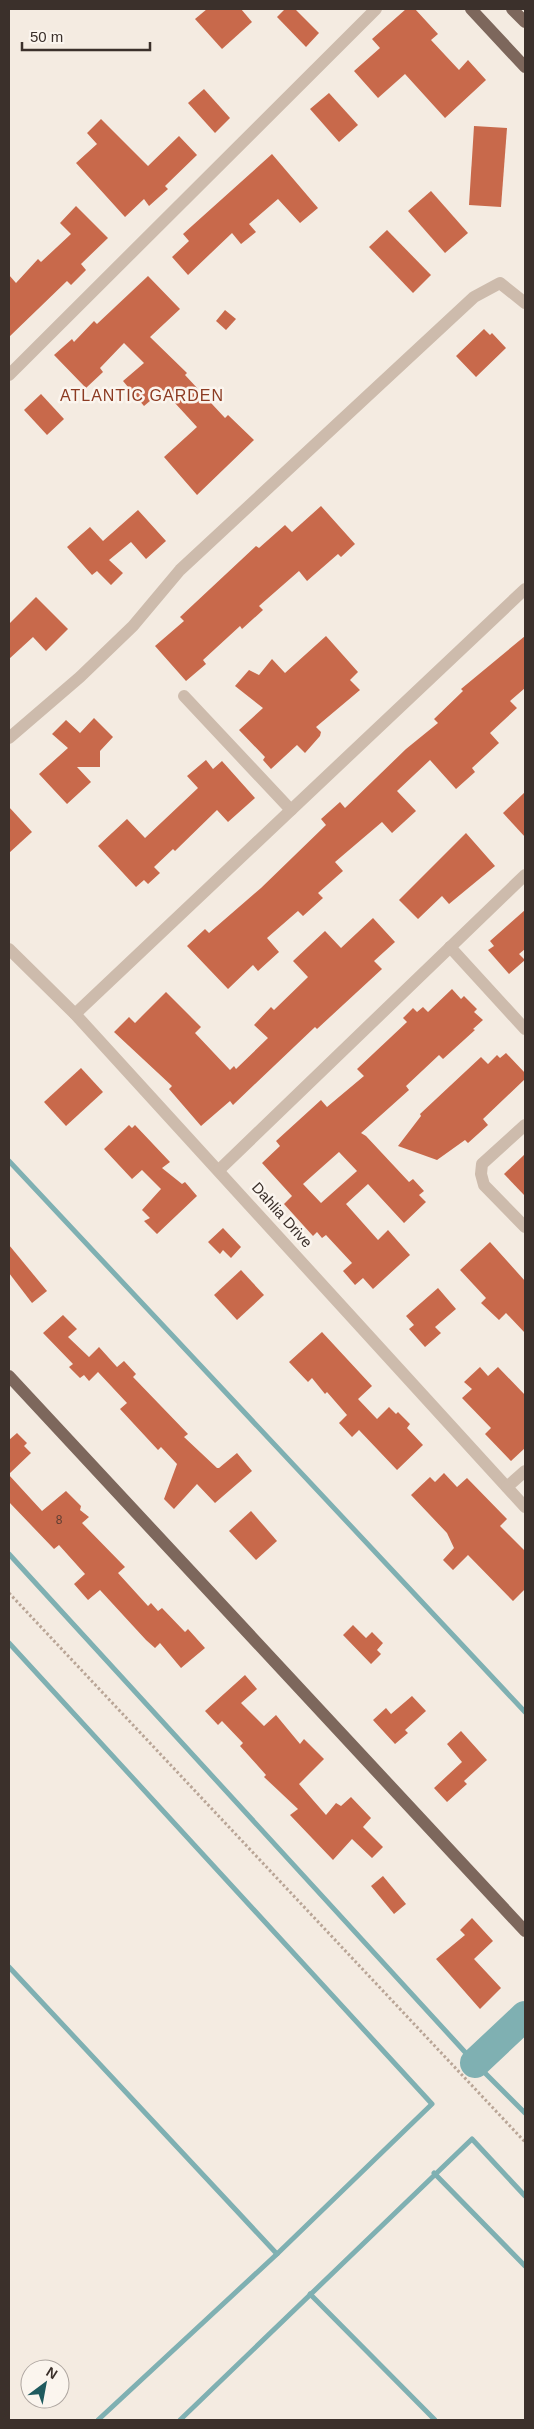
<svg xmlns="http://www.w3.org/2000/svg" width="534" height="2429" font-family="Arial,sans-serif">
<rect width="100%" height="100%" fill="#f4ebe1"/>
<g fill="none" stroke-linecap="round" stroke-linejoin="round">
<g stroke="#7fb0b2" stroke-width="5">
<polyline points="9,1161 525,1712"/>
<polyline points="9,1554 475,2063 525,2113"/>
<polyline points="9,1643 432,2104 277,2254 98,2420"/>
<polyline points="9,1967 277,2254"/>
<polyline points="434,2173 525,2266"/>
<polyline points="310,2294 435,2420"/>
<polyline points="180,2420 472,2139 525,2196"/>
</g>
<polyline stroke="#7fb0b2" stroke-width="30" points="475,2063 525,2016"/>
</g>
<g fill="#c8694b" fill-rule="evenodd">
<polygon points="207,9 241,9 252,22 222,49 195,19"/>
<polygon points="285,9 295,9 319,33 306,47 277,17"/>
<polygon points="406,9 415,9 438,34 431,40 459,70 468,60 486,80 445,118 405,74 378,98 354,71 380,48 372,39"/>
<polygon points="204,89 230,118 215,133 188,103"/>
<polygon points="329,93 358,125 339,142 310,109"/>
<polygon points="101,119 148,166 179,136 197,155 165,186 168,189 149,206 144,199 125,217 76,163 97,144 87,133"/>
<polygon points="474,126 507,128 501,207 469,205"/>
<polygon points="272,154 318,208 300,223 278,199 249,224 256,232 241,244 232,233 188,275 172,257 189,241 183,234"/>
<polygon points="431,191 468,233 445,253 408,211"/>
<polygon points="76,206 108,238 81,264 86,270 71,285 67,281 9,337 9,275 16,283 38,259 41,262 71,234 60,223"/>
<polygon points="387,230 431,275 413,293 369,247"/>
<polygon points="148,276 180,309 150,337 187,373 185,375 225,418 228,415 254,440 197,495 164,457 197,427 163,390 144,406 123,381 144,363 124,343 100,368 103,372 86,388 54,355 72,339 74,342 94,321 97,324"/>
<polygon points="225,310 236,319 226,330 216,321"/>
<polygon points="484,329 490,335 492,333 506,348 476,377 456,356"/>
<polygon points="41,394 64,419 47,435 24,410"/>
<polygon points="321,506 355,544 341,557 338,554 307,581 299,571 259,606 263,610 242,629 240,626 203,660 206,664 186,681 155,646 184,621 180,617 256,546 259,548 285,525 292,532"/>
<polygon points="138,510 166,541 146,559 131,542 109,560 123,573 111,585 97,571 92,575 67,547 90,527 103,541"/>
<polygon points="36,597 68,629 46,651 33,637 9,659 9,624"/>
<polygon points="326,636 358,672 350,680 360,690 316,727 321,732 320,736 305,753 297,745 271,769 263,760 265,757 239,730 263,708 235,686 249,670 259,675 272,659 285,673"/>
<polygon points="525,636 525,688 510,701 517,708 490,733 499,743 472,768 475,772 456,789 430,760 397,791 416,811 392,833 382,822 335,862 343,871 318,893 323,898 303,916 298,911 267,938 279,952 258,971 253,965 228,989 187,946 205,929 209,933 261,888 326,825 321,819 340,802 345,808 406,749 438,723 434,719 463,691 461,689"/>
<polygon points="94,718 113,737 100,751 100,767 77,767 91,782 67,804 39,774 68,748 52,734 66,720 80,733"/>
<polygon points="206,760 213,769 222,761 255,798 228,822 217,810 175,851 173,849 154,867 160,873 148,884 144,880 136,887 98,846 127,819 145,838 198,788 187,776"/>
<polygon points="525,792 525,837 503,813"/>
<polygon points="9,807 32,832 9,853"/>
<polygon points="466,833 495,866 449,904 442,896 418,919 399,900"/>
<polygon points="525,910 525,949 519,954 525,960 509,974 488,950 494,946 490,941"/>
<polygon points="373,918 395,942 374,961 382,969 317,1029 315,1027 233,1105 230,1101 201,1126 169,1089 172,1086 114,1032 129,1017 135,1023 166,992 201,1027 195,1033 230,1070 234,1066 236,1069 268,1038 254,1025 271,1007 274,1010 308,977 293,961 325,931 341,948"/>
<path d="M452 989 461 999 464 996 477 1009 474 1012 483 1020 473 1029 475 1030 443 1059 439 1055 406 1086 409 1090 361 1133 366 1136 409 1182 413 1179 424 1191 419 1195 426 1202 404 1223 368 1184 346 1204 378 1240 388 1230 410 1255 373 1289 363 1278 355 1285 343 1271 352 1263 326 1235 322 1238 317 1232 313 1236 284 1204 292 1196 262 1163 280 1146 276 1141 321 1100 327 1107 364 1076 357 1069 407 1022 403 1018 413 1008 417 1012 423 1007 428 1012ZM339 1152 357 1171 321 1203 303 1184Z"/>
<polygon points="506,1053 525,1073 525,1079 483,1119 488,1125 468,1143 465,1140 437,1160 398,1146 421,1116 420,1114 481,1057 488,1064 497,1055 500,1058"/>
<polygon points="81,1068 103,1092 66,1126 44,1102"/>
<polygon points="129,1125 132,1128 135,1125 170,1162 162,1168 182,1184 185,1182 197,1196 157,1234 144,1221 150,1218 142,1210 161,1189 142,1170 132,1179 104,1149"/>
<polygon points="525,1154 525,1196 504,1174"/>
<polygon points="223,1228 241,1247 231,1258 223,1250 220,1254 208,1242"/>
<polygon points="490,1242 525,1281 525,1333 506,1313 499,1320 481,1303 486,1298 460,1270"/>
<polygon points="9,1245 47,1291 32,1303 9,1273"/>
<polygon points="241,1270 264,1295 237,1320 214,1295"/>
<polygon points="438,1288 456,1309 435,1327 441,1333 425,1347 409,1329 414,1325 406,1316"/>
<polygon points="63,1315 77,1329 68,1337 89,1357 99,1347 117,1367 124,1361 136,1374 133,1377 188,1434 184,1437 217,1468 219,1468 237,1453 252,1471 215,1503 197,1484 174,1509 164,1499 177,1464 161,1447 158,1450 120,1409 127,1403 98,1372 89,1381 84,1375 80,1378 69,1367 73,1364 43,1333"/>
<polygon points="322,1332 372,1386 358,1399 377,1419 389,1407 396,1414 398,1412 410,1424 407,1428 423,1445 397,1470 359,1430 352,1437 339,1423 347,1415 327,1392 325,1394 312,1378 308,1382 289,1362"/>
<polygon points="480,1367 488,1376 498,1367 525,1395 525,1448 511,1461 485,1434 491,1428 462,1398 472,1389 464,1382"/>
<polygon points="17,1433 27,1443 24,1446 31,1453 9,1474 9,1440"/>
<polygon points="444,1473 457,1487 467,1478 507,1519 500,1526 525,1551 525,1589 513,1601 468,1555 453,1570 443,1560 454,1548 447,1533 411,1495 430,1477 435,1482"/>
<polygon points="9,1475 42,1511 66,1491 81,1506 80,1510 89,1517 82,1523 125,1567 118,1573 148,1606 151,1603 158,1611 162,1608 185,1632 188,1629 205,1648 181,1668 160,1643 155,1648 146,1640 100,1590 88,1600 74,1584 85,1574 59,1545 54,1549 9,1502"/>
<polygon points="251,1511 277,1541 256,1560 229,1531"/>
<polygon points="353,1625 366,1638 372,1632 383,1643 377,1650 381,1654 371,1664 343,1635"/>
<polygon points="245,1675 257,1689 241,1703 264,1726 276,1715 300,1744 304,1739 324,1759 299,1784 326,1815 336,1803 341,1806 351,1797 371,1818 363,1827 383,1847 372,1858 352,1839 333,1860 290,1815 298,1809 264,1777 266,1775 240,1746 243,1743 222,1721 218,1725 205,1711"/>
<polygon points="412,1696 426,1711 405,1730 408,1733 395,1744 373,1720 386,1708 391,1714"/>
<polygon points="461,1731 487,1760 464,1781 467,1784 447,1802 434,1788 462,1762 447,1744"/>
<polygon points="383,1876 406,1904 394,1914 371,1886"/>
<polygon points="472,1918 493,1941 474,1959 501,1988 480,2009 436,1959 465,1935 460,1930"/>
</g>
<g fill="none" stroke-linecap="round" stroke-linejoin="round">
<polyline stroke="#b9a596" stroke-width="3" stroke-dasharray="2.5 2.5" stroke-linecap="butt" points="9,1593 525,2142"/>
<g stroke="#cdbbac" stroke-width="12">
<polyline points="9,375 376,9"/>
<polyline points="184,696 291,810"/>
<polyline points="9,738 80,677 133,626 180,570 474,297 500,283 525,303"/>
<polyline points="450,947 525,1029"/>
<polyline points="9,949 75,1014 525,1507"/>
<polyline points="75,1014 525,589"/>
<polyline points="525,1125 482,1164 481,1174 484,1185 525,1227"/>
<polyline points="219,1170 525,875"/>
<polyline points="507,1487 525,1471"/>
</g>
<g stroke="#7d675c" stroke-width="12">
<polyline points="471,9 525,67"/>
<polyline points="512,9 525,22"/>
<polyline points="9,1376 525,1931"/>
</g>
</g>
<g text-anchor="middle" stroke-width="5" stroke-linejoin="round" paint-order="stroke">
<g font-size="12" fill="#5e3e33">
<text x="59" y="1524">8</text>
</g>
<g font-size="15" fill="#3b302b" stroke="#fbf5ee">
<text transform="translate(282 1215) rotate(48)" y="5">Dahlia Drive</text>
</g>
<g font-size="16" letter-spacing="1" fill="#8c3b22" stroke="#fbf5ee">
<text x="142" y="401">ATLANTIC GARDEN</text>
</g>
</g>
<rect width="534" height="2429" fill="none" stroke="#3b302b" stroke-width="20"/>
<g transform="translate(45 2384) rotate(32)"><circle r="24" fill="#fbf5ee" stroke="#aea6a0"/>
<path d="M0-4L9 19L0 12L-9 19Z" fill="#1f5a5e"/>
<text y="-8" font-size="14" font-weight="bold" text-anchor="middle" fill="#3b302b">N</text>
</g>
<path d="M22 42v8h128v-8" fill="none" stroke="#3b302b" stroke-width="2.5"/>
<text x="30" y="42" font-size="15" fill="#3b302b" stroke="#fbf5ee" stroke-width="4" paint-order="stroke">50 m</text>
</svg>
